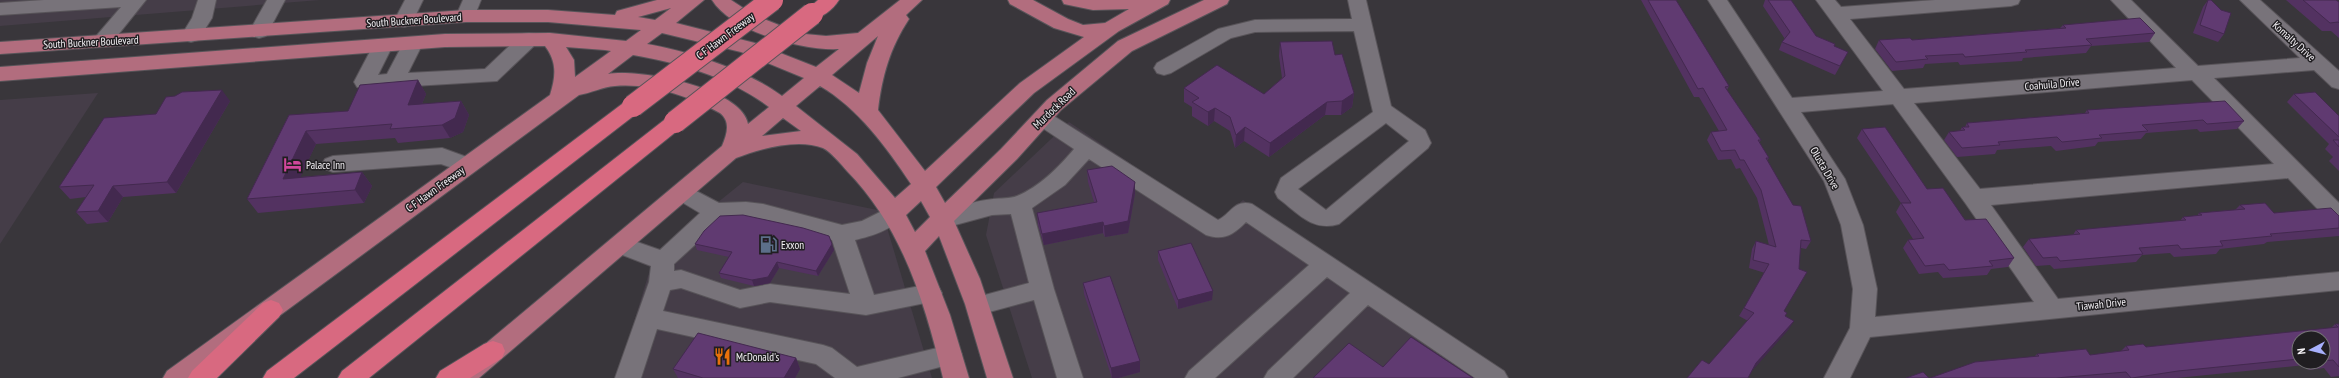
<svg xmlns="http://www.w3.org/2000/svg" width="2339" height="378" font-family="'PT Sans Narrow',sans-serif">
<rect width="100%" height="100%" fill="#39363b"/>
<g fill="#453d48">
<polygon points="0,0 320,0 0,26"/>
<polygon points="98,93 0,244 0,100"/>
<polygon points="1069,122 1217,222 1243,200 1489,378 1032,378 986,235 994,193"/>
<polygon points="743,182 882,211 932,378 617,378 655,253"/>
</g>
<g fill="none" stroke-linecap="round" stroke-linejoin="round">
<defs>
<g id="minor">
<polygon points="44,0 146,0 109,46 102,47 95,46 92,41 121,7 0,15 0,3"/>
<polygon points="198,0 216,0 212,18 198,40 191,42 184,40 181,36 192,18"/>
<polygon points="267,0 285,0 266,36 259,38 252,36 249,32"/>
<polygon points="405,0 423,0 411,25 404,27 397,25 394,21"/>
<polygon points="463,0 481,0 473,20 466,22 459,20 456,16"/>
<path d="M1348 0H1366L1391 106 1425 130 1431 143 1428 148 1339 224C1312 232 1298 213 1278 198L1275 192 1281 178 1373 112 1354 31 1255 32 1231 38 1171 73 1164 75 1157 73 1154 68 1157 63 1218 29 1255 20 1352 19ZM1386 123 1409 141 1326 210 1298 189Z"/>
<path d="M1708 0H1727L1792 98 1883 91 1816 0H1835L1841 7 1935 0H2020L2018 4 2011 6 1850 19 1904 89 2176 68 2111 0H2131L2198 66 2300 58 2240 0H2260L2339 71V89L2332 87 2314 70 2214 78 2339 203V225L2331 223 2288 178 1991 205 2058 299 2339 272V290L1870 337 1850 378H1824L1850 328 1853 289 1841 225 1824 181ZM2192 80 2274 164 1980 189 1914 103ZM1893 104 1966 204 2034 302 1875 317 1877 289 1863 225 1845 179 1801 112Z"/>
<polygon points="529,33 536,34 539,39 536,44 497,81 364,89 357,87 354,82 376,40 383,39 390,40 393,45 378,75 387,74 406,38 413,37 420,38 423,43 408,73 485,69 522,34"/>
<path d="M1042 111 1049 113 1218 220C1231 214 1234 199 1252 204L1504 371 1508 378H1475L1368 305 1293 378H1264L1268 371 1350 293 1327 277 1215 378H1185L1189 371 1309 265 1246 222C1233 235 1224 241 1206 235L1089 159 1065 185 1032 208 1054 289 1083 378H1057L1034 300 978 315 970 313 966 306 970 299 1029 283 1011 214 992 215 944 228 936 226 933 220 936 214C954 208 974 201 993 199 1000 198 1010 199 1017 196 1039 187 1059 167 1074 149L1035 123 1032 118 1035 113Z"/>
<polygon points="442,148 475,160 478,165 475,170 467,173 441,164 333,172 325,169 322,164 325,159 333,156"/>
<path d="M683 184 719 203 746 202 763 204 842 225 862 221 894 205 902 207 905 213C896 229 872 236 855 240L874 295 930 284 938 286 942 293 938 300 930 302 866 315 770 302 740 308 681 288 670 290 663 311 823 345 832 348 857 367 950 345 959 348 962 355 959 362 898 378H835L816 364 657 329 641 378H615L649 282 651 266 612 251 609 245 612 239 620 236 660 250 700 213 675 198 672 192 675 186ZM746 219 780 224 832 240 850 294 770 284 740 290 681 270 674 271V264L722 220Z"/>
</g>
<path id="major" d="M657 0H704L676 23 755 43 816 67 839 49C803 51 732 32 712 0H731L754 15 784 27 805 34 826 36 858 33 900 0H922L906 15 909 19C890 48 882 76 878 110L925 171 1020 83 1084 37 1054 28 1010 4 1008 0H1033L1068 19 1083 25 1105 23 1129 9 1093 10 1064 4 1062 0H1170L1168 4 1119 31 1034 93 936 187 945 203 1001 149 1047 100 1118 41 1204 0H1229L1227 4 1132 51 1061 110 1017 159 954 221 980 279 1013 378H987L965 304 939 236 925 251 950 315 969 378H943C925 303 902 227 847 171 841 164 831 152 823 148 797 138 760 149 736 158L479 378H449L453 371 722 146C727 134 731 122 720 113 688 96 651 83 615 86 602 87 591 93 579 95L195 378H163L167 371 550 95C556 76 557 62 545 46L445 47 0 81V67L445 34 550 33 626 41 641 30 548 22H466L0 54V42L466 10H548L615 15 617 11ZM671 8 655 20 638 17ZM662 33 741 52 804 78 782 96C747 70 691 52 647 44ZM878 36 867 63 859 93 832 75ZM566 47 605 50 611 51 575 77 574 60ZM633 55C680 63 731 78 769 107L748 124C742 88 639 68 608 74ZM820 86C858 108 887 148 911 184L895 198 857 154 796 106ZM783 118 801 131 762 136ZM921 201 930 217 915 232 906 215Z"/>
<g id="highway">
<path d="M818 0H839C832 11 818 22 805 18L802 14Z"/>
<polygon points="633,99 640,101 643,106 640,111 294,378 263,378 267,371 626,101"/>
<polygon points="675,115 682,117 685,122 682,127 369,378 338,378 342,371 668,117"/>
<polygon points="271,300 279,303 283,310 279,317 217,378 188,378 192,371 263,303"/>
<polygon points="493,341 502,344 505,351 502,358 470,378 436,378 440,371 484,344"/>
</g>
</defs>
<use href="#minor" stroke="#585459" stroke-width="2"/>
<use href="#major" stroke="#585459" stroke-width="2"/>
<use href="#highway" stroke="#585459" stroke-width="2"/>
<use href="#minor" fill="#78737a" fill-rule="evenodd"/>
<use href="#major" fill="#b26d7e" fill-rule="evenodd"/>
<use href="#highway" fill="#d86980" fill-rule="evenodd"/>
<defs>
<g id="highway-bridge">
<polyline points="633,106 772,0"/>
<polyline points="675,122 812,14"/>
</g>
</defs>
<use href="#highway-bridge" stroke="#585459" stroke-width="24" stroke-linecap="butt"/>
<use href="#highway-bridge" stroke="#d86980" stroke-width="22"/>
</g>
<g fill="#533261" fill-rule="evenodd">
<polygon points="1641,0 1676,0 1729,86 1727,90 1761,140 1759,143 1769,158 1767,161 1811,241 1806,249 1801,248 1784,311 1789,329 1709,364 1748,321 1739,316 1765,273 1749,268 1752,249 1756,241 1769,245 1757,198 1740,168 1736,169 1731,159 1718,160 1707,140 1711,132 1719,131 1699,97 1694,97"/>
<polygon points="1765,0 1791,0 1816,36 1835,44 1834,47 1848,52 1835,75 1779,50 1782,42 1785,39 1763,6"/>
<polygon points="2208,0 2224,34 2218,42 2193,33 2203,7"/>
<polygon points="2286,0 2336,0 2339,2 2339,38 2331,31 2322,31"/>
<polygon points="2063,25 2155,33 2149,42 2091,46 2086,53 2023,58 2022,61 1960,65 1958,62 1925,64 1923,68 1892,71 1875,49 1879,40 1912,40 2060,28"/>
<polygon points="1280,42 1335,55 1354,93 1352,107 1341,115 1325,115 1269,157 1244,141 1235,148 1230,131 1214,121 1208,126 1192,116 1192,107 1184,102 1184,88 1264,94 1282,78 1279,56"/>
<polygon points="418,80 426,94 422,104 461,101 469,115 463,132 450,138 398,143 395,138 316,144 300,177 362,172 372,186 364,203 258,213 247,199 289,115 348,111"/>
<polygon points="2294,94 2339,116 2339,171 2329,161 2333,157 2325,149 2329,144 2287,102"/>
<polygon points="230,101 176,193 123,197 108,222 87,224 76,212 86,197 70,199 59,187 156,114"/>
<polygon points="2087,110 2244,121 2237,129 2200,132 2197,129 2146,133 2141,139 2098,142 2095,146 2056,151 2051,146 1997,150 1995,154 1957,157 1944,140 1949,132 1960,131 1962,127 1965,127 1967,123 2085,113"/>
<polygon points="1862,129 1927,189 2014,258 2008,267 1991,269 1987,275 1943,278 1938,272 1919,274 1903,248 1908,240 1913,239 1896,212 1901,203 1857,138"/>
<polygon points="1087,170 1135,182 1135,193 1128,233 1105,237 1103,233 1044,245 1038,225 1037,213 1094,202 1088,182"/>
<polygon points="2240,205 2274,213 2339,216 2339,236 2267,242 2264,244 2220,249 2216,254 2174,257 2170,253 2142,255 2136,262 2054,269 2050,265 2036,266 2023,247 2029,239 2073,235 2076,230 2180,221 2183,217 2197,216 2199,213 2235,210"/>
<polygon points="695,244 834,250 818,276 779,268 770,283 754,286 721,278 719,273 729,257 697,250"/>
<polygon points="1158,251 1212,300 1178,309 1158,260"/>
<polygon points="1083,283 1140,361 1140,372 1118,378 1112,378 1084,294"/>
<path d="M2335 324H2339V376L2331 377 2324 368 2309 370 2305 365 2177 378H1930L2035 356 2037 354 2090 355 2121 351 2126 346 2146 347 2331 328ZM2299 338H2323V362H2299Z"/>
<polygon points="796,358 800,369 795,378 678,378 673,369"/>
</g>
<g fill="#43294f">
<polygon points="418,80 426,94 416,119 408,105"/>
<polygon points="222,90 230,101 176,193 167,182"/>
<polygon points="1354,93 1352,107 1341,115 1342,101"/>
<polygon points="461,101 469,115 463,132 450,138 442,125"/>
<polygon points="1327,102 1325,115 1269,157 1270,143"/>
<polygon points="1215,108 1214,121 1208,126 1208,112"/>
<polygon points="1245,127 1244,141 1235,148 1236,135"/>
<polygon points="306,131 316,144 293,193 283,179"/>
<polygon points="362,172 372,186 364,203 355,190"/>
<polygon points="1135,182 1135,193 1128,233 1105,237 1104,226"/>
<polygon points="113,186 123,197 108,222 98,211"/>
<polygon points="1103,222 1103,233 1044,245 1042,234"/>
<polygon points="832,244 834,250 818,276 816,271"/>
<polygon points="777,262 779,268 770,283 754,286 752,280"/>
<polygon points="1213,291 1212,300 1178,309 1178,300"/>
<polygon points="1794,321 1789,329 1752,371 1756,363"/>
<polygon points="796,358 800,369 795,378 784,378"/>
<polygon points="1140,361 1140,372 1118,378 1112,378 1111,368"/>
</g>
<g fill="#603a71" stroke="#43294f">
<polygon points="1648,0 1676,0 1729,86 1725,87 1761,140 1758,140 1769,158 1766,158 1793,205 1801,206 1811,241 1801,240 1799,269 1807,272 1784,311 1787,313 1785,316 1794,321 1756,363 1748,378 1687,378 1702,360 1709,364 1754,313 1744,308 1769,264 1753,260 1756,241 1776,247 1761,190 1744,160 1740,160 1735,150 1721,151 1711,132 1727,130 1703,88 1698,89"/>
<polygon points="1768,0 1791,0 1816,36 1835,44 1834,46 1848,52 1840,66 1782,42 1790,32"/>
<polygon points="2208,0 2211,0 2221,10 2231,13 2224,34 2200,25"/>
<polygon points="2303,0 2336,0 2339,2 2339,23 2338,22 2330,23"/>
<polygon points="2140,18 2155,33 2086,39 2092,45 2025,50 2027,52 1965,57 1963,54 1925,56 1928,59 1896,62 1879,40 1910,38 1912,40 2066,28 2063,25"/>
<polygon points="1332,41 1335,55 1342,54 1354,93 1342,101 1327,102 1270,143 1245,127 1236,135 1230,117 1215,108 1208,112 1192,102 1199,98 1184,88 1217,65 1264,94 1285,76 1280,42"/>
<polygon points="418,80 408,105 461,101 455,118 442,125 390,129 392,124 306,131 283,179 362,172 355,190 247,199 289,115 348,111 360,85"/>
<polygon points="222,90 167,182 113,186 98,211 76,212 94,185 59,187 104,118 156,114 166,97 175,96 182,92"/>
<polygon points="2315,92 2339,116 2339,137 2294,94"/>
<polygon points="2225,101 2244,121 2207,124 2203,120 2142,125 2148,131 2099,135 2102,138 2062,142 2057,137 1998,142 2000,145 1962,148 1949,132 1965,130 1962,127 1969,127 1967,123 2089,113 2087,110"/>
<polygon points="1885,127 1927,189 1943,188 1965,220 1986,219 2014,258 1989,261 1993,266 1949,270 1944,264 1925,266 1908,240 1924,238 1901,203 1911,203 1862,129"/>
<polygon points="2333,140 2339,140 2339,147"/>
<polygon points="1112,166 1135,182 1128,221 1104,226 1103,222 1042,234 1037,213 1097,202 1087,170"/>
<polygon points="2265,203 2274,213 2331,208 2339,216 2339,228 2270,234 2272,236 2220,241 2223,246 2181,249 2178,245 2139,248 2143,254 2060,261 2057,257 2043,258 2029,239 2080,234 2076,230 2186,220 2183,217 2202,215 2199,213 2245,209 2240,205"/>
<polygon points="743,215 803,228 829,236 832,244 816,271 777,262 768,277 752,280 719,273 732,252 695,244 704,231 720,216"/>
<polygon points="1191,243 1213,291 1178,300 1158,251"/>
<polygon points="1110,276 1140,361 1111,368 1083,283"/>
<polygon points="2335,324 2339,324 2339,367 2333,360 2323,361 2323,338 2299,338 2299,359 2178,371 2132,378 2131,378 2126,372 2056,378 1930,378 1975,362 2039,356 2037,354 2086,349 2090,355 2129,350 2126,346 2143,344 2146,347 2338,327"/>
<polygon points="698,333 796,358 784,378 703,378 673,369"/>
<polygon points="1411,337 1473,378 1313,378 1349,343 1383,367"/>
<polygon points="1923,372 1929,378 1906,378"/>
</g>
<defs>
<symbol id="hotel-bare" viewBox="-9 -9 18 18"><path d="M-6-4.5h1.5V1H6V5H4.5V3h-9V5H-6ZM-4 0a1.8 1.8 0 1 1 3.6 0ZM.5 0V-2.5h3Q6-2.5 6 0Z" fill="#d1479c" stroke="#201e21" stroke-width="2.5" paint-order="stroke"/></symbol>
<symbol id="fuel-bare" viewBox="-9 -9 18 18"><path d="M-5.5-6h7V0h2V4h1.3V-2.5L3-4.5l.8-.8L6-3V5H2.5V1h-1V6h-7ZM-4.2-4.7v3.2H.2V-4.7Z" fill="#5c6f8a" stroke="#201e21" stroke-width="2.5" paint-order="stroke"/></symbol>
<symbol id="restaurant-bare" viewBox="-9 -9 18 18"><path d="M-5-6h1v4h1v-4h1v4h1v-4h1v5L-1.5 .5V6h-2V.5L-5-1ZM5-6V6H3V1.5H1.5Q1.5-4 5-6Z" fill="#e8710a" stroke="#201e21" stroke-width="2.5" paint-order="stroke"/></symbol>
</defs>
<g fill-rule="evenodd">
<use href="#hotel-bare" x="280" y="152" width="25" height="25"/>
<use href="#fuel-bare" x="756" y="232" width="25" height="25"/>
<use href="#restaurant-bare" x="710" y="344" width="25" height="25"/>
</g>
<g text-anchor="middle" stroke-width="3" stroke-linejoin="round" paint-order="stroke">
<g font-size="11" fill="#f5f2f6" stroke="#201e21">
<text transform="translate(414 20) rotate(-4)" y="4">South Buckner Boulevard</text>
<text transform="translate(725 36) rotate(-37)" y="4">C F Hawn Freeway</text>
<text transform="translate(2294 41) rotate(42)" y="4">Komalty Drive</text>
<text transform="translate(91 42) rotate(-3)" y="4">South Buckner Boulevard</text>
<text transform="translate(2052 84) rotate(-5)" y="4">Coahuila Drive</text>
<text transform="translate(1054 108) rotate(-44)" y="4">Murdock Road</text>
<text transform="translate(1825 168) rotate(60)" y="4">Olusta Drive</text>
<text transform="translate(435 189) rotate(-36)" y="4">C F Hawn Freeway</text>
<text transform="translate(2101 304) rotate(-6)" y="4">Tiawah Drive</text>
</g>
<g font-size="11" fill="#f5f2f6" stroke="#201e21" text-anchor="start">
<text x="306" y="169">Palace Inn</text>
<text x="781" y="249">Exxon</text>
<text x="736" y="361">McDonald's</text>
</g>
</g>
<g transform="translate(2311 350) rotate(263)"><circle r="19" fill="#201e21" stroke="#757376"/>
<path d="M0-3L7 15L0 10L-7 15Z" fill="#a7b0fc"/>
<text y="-6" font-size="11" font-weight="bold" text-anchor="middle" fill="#f5f2f6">N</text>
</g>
</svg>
